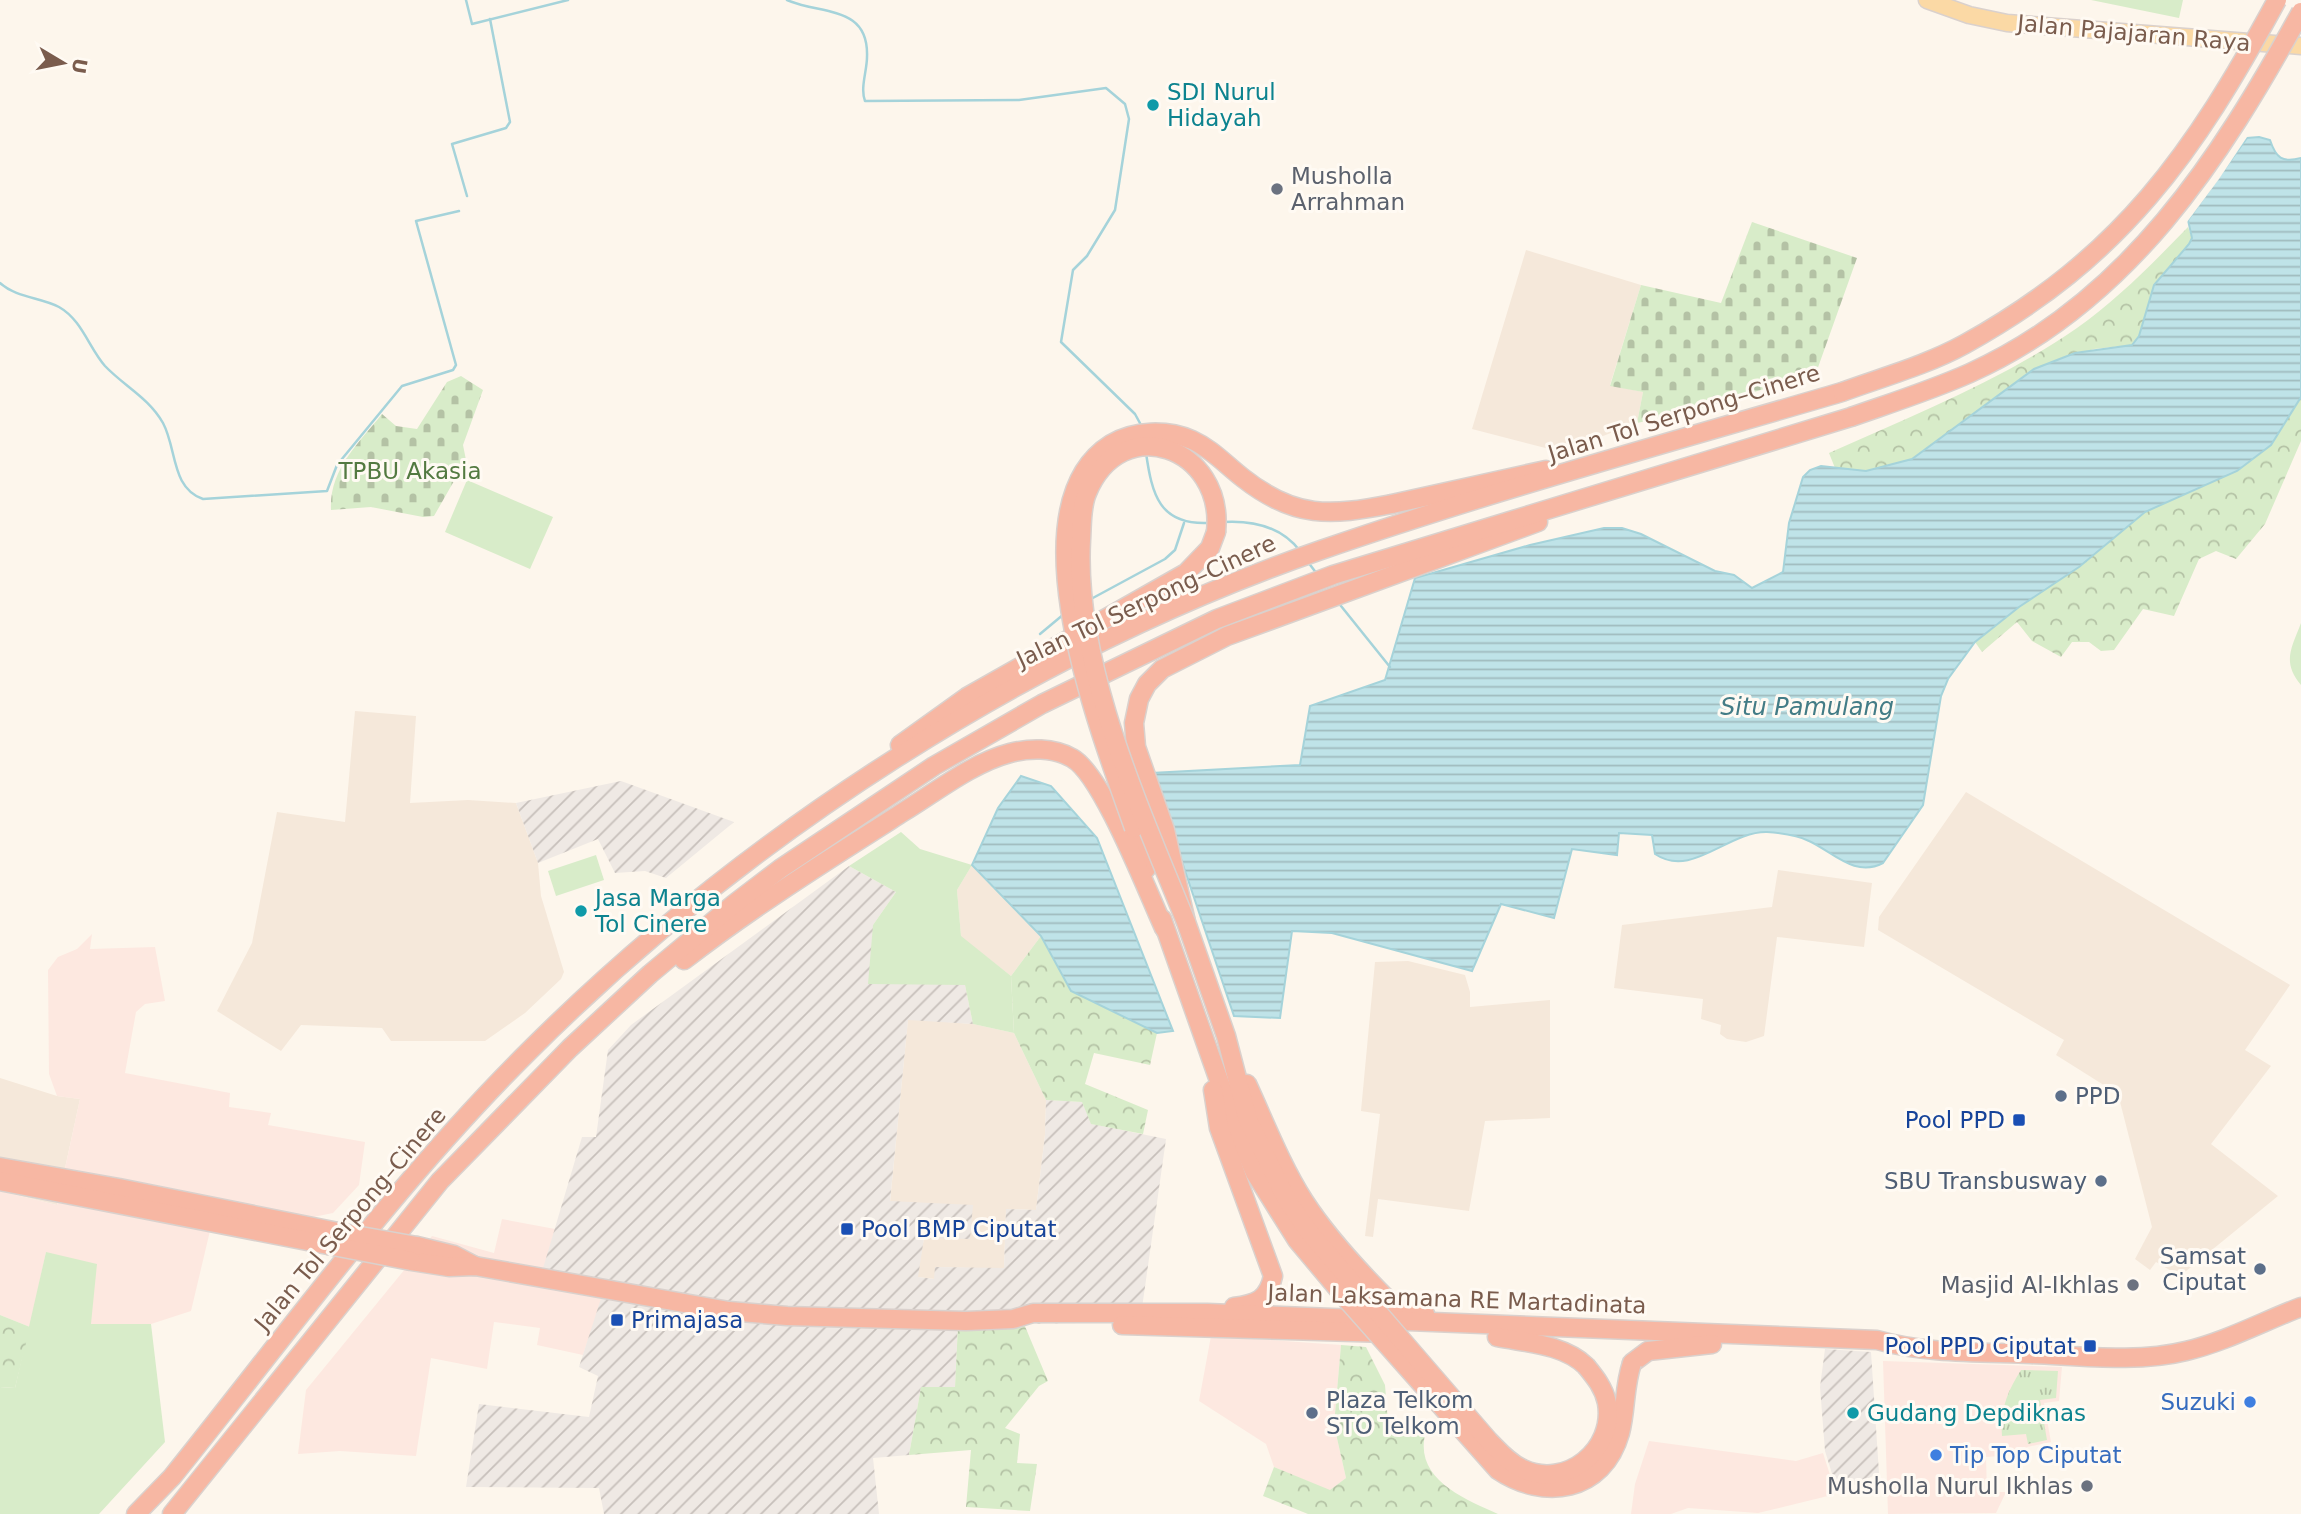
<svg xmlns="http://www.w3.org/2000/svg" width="2301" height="1514" font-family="'DejaVu Sans',sans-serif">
<defs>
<pattern id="industrial-furrows" width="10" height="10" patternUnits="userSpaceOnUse" patternTransform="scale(1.75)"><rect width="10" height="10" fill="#efe9e4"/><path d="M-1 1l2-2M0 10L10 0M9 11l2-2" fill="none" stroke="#c7c0bb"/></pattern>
<pattern id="forest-crowns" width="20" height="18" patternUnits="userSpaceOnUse" patternTransform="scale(1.75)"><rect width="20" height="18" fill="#d8ecc9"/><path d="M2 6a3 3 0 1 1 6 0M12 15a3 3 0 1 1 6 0" fill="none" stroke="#b4c2a5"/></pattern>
<pattern id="cemetery-stones" width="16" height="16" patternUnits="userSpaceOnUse" patternTransform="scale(1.75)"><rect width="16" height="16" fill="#d8ecc9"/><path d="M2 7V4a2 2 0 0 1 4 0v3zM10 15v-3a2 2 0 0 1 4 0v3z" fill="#b4c2a5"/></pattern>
<pattern id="park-tufts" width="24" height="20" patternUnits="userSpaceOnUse" patternTransform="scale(1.75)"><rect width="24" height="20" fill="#d8ecc9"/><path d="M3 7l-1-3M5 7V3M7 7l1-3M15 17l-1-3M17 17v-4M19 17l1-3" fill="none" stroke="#b4c2a5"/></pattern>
<pattern id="water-rules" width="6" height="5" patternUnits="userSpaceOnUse" patternTransform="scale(1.75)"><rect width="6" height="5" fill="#bfe3e8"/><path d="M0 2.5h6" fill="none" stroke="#a0bbbe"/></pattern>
</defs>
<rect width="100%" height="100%" fill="#fdf6ec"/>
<g fill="#f5e8da">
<polygon points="1526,250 1641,285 1610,385 1643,392 1637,423 1561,452 1472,429"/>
<polygon points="355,711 416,716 410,803 468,800 516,803 538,863 541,896 564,972 561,979 525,1013 485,1041 391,1041 382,1028 301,1025 281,1051 217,1011 252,943 277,812 345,822"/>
<polygon points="1966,792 2290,985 2245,1050 2271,1066 2211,1144 2278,1196 2180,1276 2156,1262 2150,1270 2135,1259 2152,1227 2118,1094 2056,1055 2064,1040 1878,930 1879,917"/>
<polygon points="972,865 1041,936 1011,976 961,937 957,890"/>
<polygon points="1778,870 1872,883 1864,947 1777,937 1764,1036 1746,1042 1727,1039 1720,1034 1721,1025 1701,1019 1703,999 1614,988 1622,925 1772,907"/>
<polygon points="1408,961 1465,975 1470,992 1470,1007 1550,1000 1550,1118 1485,1121 1469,1211 1378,1199 1373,1237 1365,1236 1380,1114 1361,1111 1375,962"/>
<polygon points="908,1019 973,1024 1014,1033 1046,1100 1045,1135 1036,1210 1006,1209 1004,1269 936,1267 935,1279 917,1277 924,1238 890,1202"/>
<polygon points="0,1078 57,1096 80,1099 57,1205 0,1191"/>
</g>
<g fill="#fde8e0">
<polygon points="92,934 90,949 155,947 165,1001 145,1004 136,1012 125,1073 230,1093 229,1107 271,1113 268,1125 365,1142 359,1185 333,1213 274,1225 214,1214 191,1311 151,1324 91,1324 46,1252 30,1327 0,1315 0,1191 57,1205 80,1099 57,1096 49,1074 48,970 58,957 77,949"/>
<polygon points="502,1219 555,1229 542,1275 605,1289 583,1355 537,1345 540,1328 494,1322 487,1369 431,1358 416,1456 340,1451 298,1454 306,1390 432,1236 494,1253"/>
<polygon points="1211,1336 1341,1345 1334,1425 1346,1478 1330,1491 1274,1467 1266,1444 1199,1401"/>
<polygon points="1883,1361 2062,1367 2059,1401 2044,1403 2051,1442 2027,1447 2028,1454 1986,1457 1987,1492 2006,1492 1996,1513 1888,1514"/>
<polygon points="1649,1441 1796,1461 1823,1453 1836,1494 1758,1513 1688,1508 1671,1514 1631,1514 1635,1484"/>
</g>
<g fill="url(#industrial-furrows)">
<polygon points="621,781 734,822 666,878 645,871 615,873 598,839 538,863 516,803"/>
<polygon points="849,866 896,892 873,925 965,985 973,1024 908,1020 890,1201 973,1205 970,1239 924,1238 918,1277 934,1279 935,1267 1004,1268 1006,1209 1036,1210 1045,1135 1046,1100 1082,1102 1092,1124 1166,1139 1140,1322 958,1325 955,1387 921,1387 909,1455 873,1458 879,1514 604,1514 599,1488 466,1487 479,1404 589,1417 598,1376 579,1367 604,1289 541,1275 582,1137 596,1137 608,1050 631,1025"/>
<polygon points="1825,1349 1871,1352 1879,1473 1838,1493 1825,1451 1820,1387"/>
</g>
<g fill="#d8ecc9">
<polygon points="2091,0 2183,0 2179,18"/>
<polygon points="467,480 553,517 530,569 445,532"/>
<path d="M2301 623V685C2282 662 2291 649 2301 623Z"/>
<polygon points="901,832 920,849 972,865 957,890 961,936 1011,976 1014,1033 973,1024 965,985 868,984 873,925 896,892 849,866"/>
<polygon points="596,855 604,880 556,896 548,871"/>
<polygon points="46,1252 97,1264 91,1324 151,1324 165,1442 99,1514 0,1514 0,1387 15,1388"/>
</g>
<g fill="url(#forest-crowns)">
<path d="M2188 227 2192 238 2189 244 2154 285 2139 336 2132 345 2094 349 2034 369 1912 459 1866 471 1835 468 1829 453C1914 415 2000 381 2077 328 2118 299 2153 263 2188 227Z"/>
<polygon points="2301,397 2301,441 2265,524 2236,559 2216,551 2199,559 2174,616 2143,609 2114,650 2101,651 2089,642 2072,642 2061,657 2032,641 2017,622 1982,652 1975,642 2019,607 2079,567 2145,512 2237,471"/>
<polygon points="1041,936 1071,991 1157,1033 1150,1065 1094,1053 1085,1084 1148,1110 1143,1134 1091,1124 1082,1102 1046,1100 1014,1033 1011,976"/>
<polygon points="0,1315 30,1327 15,1388 0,1387"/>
<polygon points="1024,1324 1048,1381 1039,1386 1005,1428 1020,1434 1017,1463 1037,1464 1030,1511 966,1507 971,1450 909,1455 921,1387 955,1387 958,1325"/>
<path d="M1341 1345 1366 1347 1385 1385 1388 1422 1425 1435C1415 1479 1464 1499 1498 1514H1308L1263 1496 1274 1467 1330 1490 1346 1478 1334 1425Z"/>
</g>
<g fill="url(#cemetery-stones)">
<polygon points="1752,222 1857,258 1816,373 1693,411 1637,423 1643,392 1610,386 1641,285 1721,303"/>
<path d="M461 376 483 390 463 445 466 460 434 516 423 517 371 507 331 510C329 470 358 444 382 414L396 426 417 429 447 382Z"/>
</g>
<path fill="url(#park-tufts)" d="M2021 1370 2058 1371 2056 1398 2040 1400 2047 1440 2028 1444 2026 1434 2002 1436C2000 1410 2007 1392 2021 1370Z"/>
<g fill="url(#water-rules)" stroke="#a5d3da" stroke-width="2">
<path d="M2259 137 2270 140C2276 158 2282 163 2301 158V397L2271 445 2237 471 2145 512 2079 567 2019 607 1975 642 1948 679 1941 696 1923 805 1883 863C1855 878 1833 852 1809 841 1797 835 1780 833 1767 832 1728 831 1692 879 1655 854L1652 835 1619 833 1617 855 1572 849 1554 918 1501 904 1472 971 1332 933 1292 931 1280 1018 1234 1016 1152 773 1300 765 1310 706 1385 680 1415 578 1530 545 1604 528H1622L1641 534 1715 571 1734 575 1752 588 1783 572 1789 523 1803 477 1810 470 1821 466 1866 471 1912 459 2034 369 2075 353 2132 345 2139 336 2154 285 2189 244 2192 238 2188 220 2247 138Z"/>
<polygon points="1021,776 1051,786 1097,838 1173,1031 1157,1033 1071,991 1041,936 972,865 998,808"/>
</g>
<polygon fill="#fdf6ec" points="2249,134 2219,179 2184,226 2185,218 2210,182 2245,135"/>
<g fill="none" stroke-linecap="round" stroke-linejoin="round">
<g stroke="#a5d3da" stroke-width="2.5">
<polyline points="466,0 472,24 568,0"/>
<path d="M787 0C821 15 869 5 867 57 867 71 860 88 865 101L1019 100 1106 88 1125 104 1129 119 1115 210 1087 256 1073 270 1061 342 1135 414 1141 425"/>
<polyline points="467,196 452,144 506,128 510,122 490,19"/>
<path d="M0 283C17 298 39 297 59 307 82 320 89 348 105 366 124 386 149 398 163 423 177 449 171 488 203 499L327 491 337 465 402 386 453 370 456 365 416 221 459 211"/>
<path d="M1146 453C1152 494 1159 525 1208 523"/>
<path d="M1222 522C1252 520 1281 526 1300 551"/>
<polyline points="1308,562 1317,574"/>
<polyline points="1091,599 1165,559 1175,550 1184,523"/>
<polyline points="1337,601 1390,667"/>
<polyline points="1040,634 1064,614"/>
</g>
<defs>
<polyline id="primary" points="1927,0 1969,15 2007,23 2301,46"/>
<g id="highway">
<polyline points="1392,504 1546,470"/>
<polyline points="900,745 967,697 1186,573 1210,548 1216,532"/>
<polyline points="1134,828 1146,869"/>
<polyline points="1162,919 1235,1126 1255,1173 1297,1240 1349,1302"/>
<path d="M684 960C754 906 829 859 903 812 936 792 972 763 1010 753 1029 748 1053 747 1072 758 1102 774 1147 891 1164 928"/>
<path d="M1247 1084C1265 1123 1281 1165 1304 1201 1328 1238 1358 1270 1389 1301L1402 1309 1425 1314"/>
<path d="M1213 1090 1219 1128 1273 1276C1268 1300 1256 1304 1234 1307"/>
<polyline points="0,1167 119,1188 338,1232"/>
<polyline points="0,1181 328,1245"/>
<polyline points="417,1246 454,1255 475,1266"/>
<path d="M411 1261 449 1267 475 1266 729 1311 787 1316 966 1321 1013 1319 1033 1313H1207L1877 1340C1926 1354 1981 1352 2031 1354 2081 1356 2138 1363 2186 1351 2225 1342 2264 1321 2301 1307"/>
<polyline points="1369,1302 1309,1232 1287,1200 1248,1120 1226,1036 1186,922 1165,830 1136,747 1134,723 1139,699 1147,684 1162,669 1227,636 1538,522"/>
<polyline points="1122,1325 1387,1333"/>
<path d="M1497 1337C1527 1343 1563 1344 1586 1366"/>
<polyline points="1632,1363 1648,1351 1712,1344"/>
<path d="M136 1514 172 1477C288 1333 397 1182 528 1052 744 836 1031 650 1321 550 1492 491 1668 443 1842 392"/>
<polyline points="172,1514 440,1181 570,1048 650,974 734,904 780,869 934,766 1042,704 1217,619 1333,575 1851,417"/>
</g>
</defs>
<use href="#primary" stroke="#dad1cd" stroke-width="19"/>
<use href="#highway" stroke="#dad1cd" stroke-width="21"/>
<use href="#primary" stroke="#fbd9a5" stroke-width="16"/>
<use href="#highway" stroke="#f7b7a3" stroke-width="18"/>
<defs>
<g id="highway-bridge">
<path d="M1842 392C1883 377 1927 365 1965 344 2122 257 2194 153 2277 0"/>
<path d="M1851 417C1891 403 1932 390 1970 373 2128 302 2221 158 2301 12"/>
<path d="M1134 828C1104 742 1010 508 1111 444 1134 430 1167 429 1192 440 1212 449 1226 465 1243 478 1295 519 1330 516 1392 504"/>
<path d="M1186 922C1140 808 1074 665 1081 540 1082 525 1081 507 1087 493 1121 410 1225 447 1216 532"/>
<polyline points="338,1232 417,1246"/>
<polyline points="328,1245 411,1261"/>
<path d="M1349 1302 1498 1470C1544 1501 1603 1493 1620 1433 1626 1410 1624 1386 1632 1363"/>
<path d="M1369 1302 1489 1441C1499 1451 1509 1463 1523 1469 1566 1489 1615 1450 1607 1403 1604 1388 1595 1377 1586 1366"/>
</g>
</defs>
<use href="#highway-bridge" stroke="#dad1cd" stroke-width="21" stroke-linecap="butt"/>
<use href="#highway-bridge" stroke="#f7b7a3" stroke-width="18"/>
</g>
<g fill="#0f9aa8" stroke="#fffaf3" stroke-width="2.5">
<circle cx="1153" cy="105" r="7"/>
<circle cx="581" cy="911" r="7"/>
<circle cx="1853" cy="1413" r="7"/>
</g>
<g fill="#6b7280" stroke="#fffaf3" stroke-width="2.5">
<circle cx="1277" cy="189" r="7"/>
<circle cx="2133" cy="1285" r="7"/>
<circle cx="2087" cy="1486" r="7"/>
</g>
<g fill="#5c6f8a" stroke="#fffaf3" stroke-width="2.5">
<circle cx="2061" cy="1096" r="7"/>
<circle cx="2101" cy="1181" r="7"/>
<circle cx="2260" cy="1269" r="7"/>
<circle cx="1312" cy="1413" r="7"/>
</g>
<g fill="#1a4fb4" stroke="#fffaf3" stroke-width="2.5">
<rect x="2012" y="1113" width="14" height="14" rx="3.5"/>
<rect x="840" y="1222" width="14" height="14" rx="3.5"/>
<rect x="610" y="1313" width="14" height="14" rx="3.5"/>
<rect x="2083" y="1339" width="14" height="14" rx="3.5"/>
</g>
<g fill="#3f7fe0" stroke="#fffaf3" stroke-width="2.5">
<circle cx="2250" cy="1402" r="7"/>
<circle cx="1936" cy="1455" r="7"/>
</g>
<g text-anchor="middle" stroke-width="6" stroke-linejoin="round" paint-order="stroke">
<g font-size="23" fill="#7a5c4d" stroke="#fffaf3">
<text transform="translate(2134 33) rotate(5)" y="8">Jalan Pajajaran Raya</text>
<text transform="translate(1684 413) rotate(-17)" y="8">Jalan Tol Serpong–Cinere</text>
<text transform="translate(1146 601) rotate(-25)" y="8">Jalan Tol Serpong–Cinere</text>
<text transform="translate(350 1219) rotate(-50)" y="8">Jalan Tol Serpong–Cinere</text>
<text transform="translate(1457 1299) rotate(2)" y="8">Jalan Laksamana RE Martadinata</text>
</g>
<g font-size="23" fill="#0d838f" stroke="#fffaf3" text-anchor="start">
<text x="1167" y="100">SDI Nurul<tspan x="1167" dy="26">Hidayah</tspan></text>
<text x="595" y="906">Jasa Marga<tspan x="595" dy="26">Tol Cinere</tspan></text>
<text x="1867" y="1421">Gudang Depdiknas</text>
</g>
<g font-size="23" fill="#5b616d" stroke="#fffaf3" text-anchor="end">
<text x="1291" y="184" text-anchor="start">Musholla<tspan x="1291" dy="26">Arrahman</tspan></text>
<text x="2119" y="1293">Masjid Al-Ikhlas</text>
<text x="2073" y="1494">Musholla Nurul Ikhlas</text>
</g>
<g font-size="23" fill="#537a41" stroke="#fffaf3">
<text x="410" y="479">TPBU Akasia</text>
</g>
<g font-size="23" fill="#4e5e75" stroke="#fffaf3" text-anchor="start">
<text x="2075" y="1104">PPD</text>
<text x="2087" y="1189" text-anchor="end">SBU Transbusway</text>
<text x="2246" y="1264" text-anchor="end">Samsat<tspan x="2246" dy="26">Ciputat</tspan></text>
<text x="1326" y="1408">Plaza Telkom<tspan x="1326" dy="26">STO Telkom</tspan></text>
</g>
<g font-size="23" fill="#164399" stroke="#fffaf3" text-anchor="end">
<text x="2005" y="1128">Pool PPD</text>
<text x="861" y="1237" text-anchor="start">Pool BMP Ciputat</text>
<text x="631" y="1328" text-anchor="start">Primajasa</text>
<text x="2076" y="1354">Pool PPD Ciputat</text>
</g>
<g font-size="23" fill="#366cbe" stroke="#fffaf3" text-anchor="end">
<text x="2236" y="1410">Suzuki</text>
<text x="1950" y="1463" text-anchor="start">Tip Top Ciputat</text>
</g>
<g font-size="24" font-style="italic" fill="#437c86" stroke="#fffaf3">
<text x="1807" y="715">Situ Pamulang</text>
</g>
</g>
<g transform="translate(63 63) rotate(100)" stroke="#fffaf3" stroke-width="5" paint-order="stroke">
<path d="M0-5L12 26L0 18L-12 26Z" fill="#7a5c4d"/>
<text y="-10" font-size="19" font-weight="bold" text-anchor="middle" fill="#7a5c4d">U</text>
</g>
</svg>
